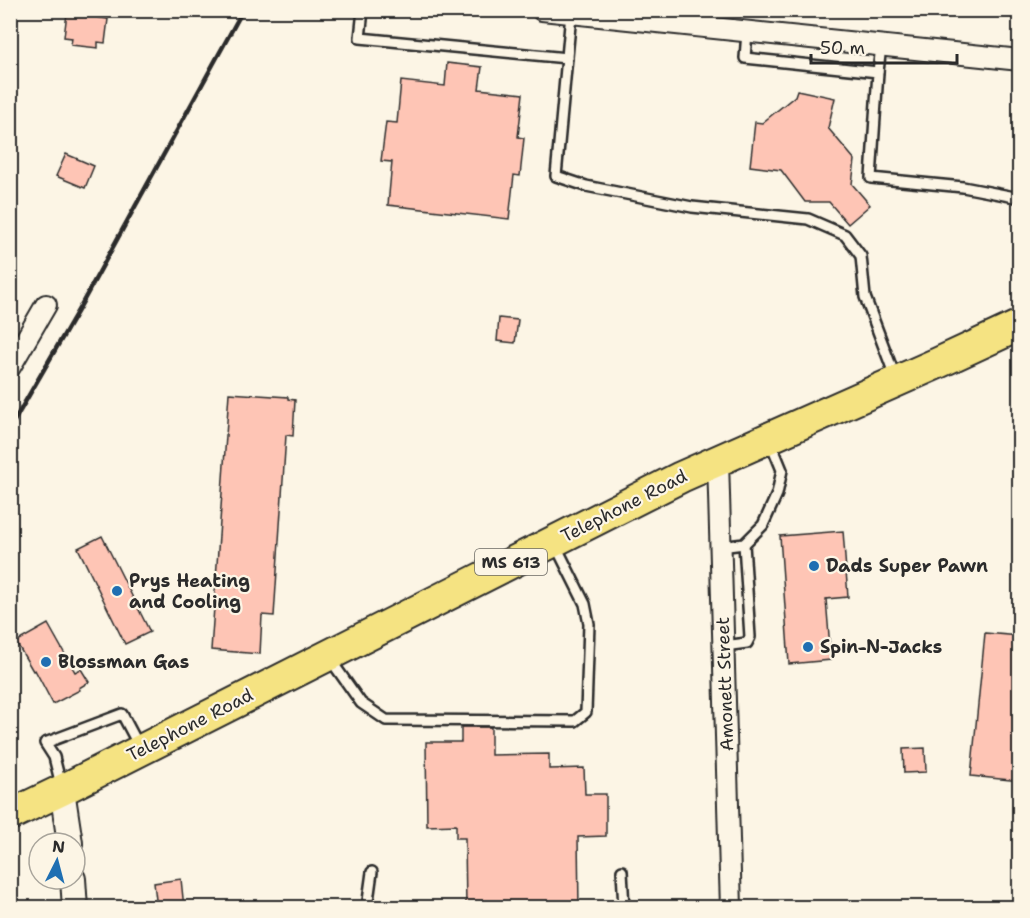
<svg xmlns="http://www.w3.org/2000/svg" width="1030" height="918" font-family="'Shantell Sans',sans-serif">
<rect width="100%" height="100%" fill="#fcf5e5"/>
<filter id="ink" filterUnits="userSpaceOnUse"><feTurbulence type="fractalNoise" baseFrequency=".0167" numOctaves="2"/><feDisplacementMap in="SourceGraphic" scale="12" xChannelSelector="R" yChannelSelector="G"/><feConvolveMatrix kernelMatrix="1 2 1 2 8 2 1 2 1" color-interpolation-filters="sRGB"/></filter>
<g filter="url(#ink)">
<g fill="#fec5b5" stroke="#2b2b2b" stroke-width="1.5">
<polygon points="67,13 108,19 105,43 98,42 98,48 71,45 72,38 64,37"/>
<polygon points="447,63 482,67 479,89 523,94 518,137 524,138 520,176 514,175 509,219 388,205 392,162 381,161 386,122 397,123 401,81 445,86"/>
<polygon points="797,90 835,98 828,128 855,160 852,184 870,205 848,224 829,202 805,202 781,170 750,166 755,122 762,123 795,96"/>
<polygon points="66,154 94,166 85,188 56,176"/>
<polygon points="499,318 518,320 515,343 497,341"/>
<polygon points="229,393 288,397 288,399 295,400 293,436 286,435 274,616 262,615 260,654 211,650"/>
<polygon points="843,531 848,597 826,599 831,660 789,664 780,536"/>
<polygon points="102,536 150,632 125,644 78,548"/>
<polygon points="48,624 75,672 81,669 89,682 79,688 80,690 53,704 35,670 33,671 16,642"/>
<polygon points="985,633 1020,636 1020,781 971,776"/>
<polygon points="461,727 491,727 491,755 549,754 549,769 584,768 585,794 606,794 606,836 578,837 579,908 466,908 465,838 456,838 456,825 427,826 426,742 461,742"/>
<polygon points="925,748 926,772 904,773 903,749"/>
<polygon points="181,879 184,908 157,908 154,883"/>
</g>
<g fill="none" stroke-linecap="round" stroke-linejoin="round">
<defs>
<g id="service">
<polyline points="363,10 360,38 567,58"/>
<polyline points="571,14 556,176 586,186 692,207 808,219 845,235 861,256 865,297 896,379"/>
<polyline points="747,32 745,58 878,72 871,178 963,187 1020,198"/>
<polyline points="878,72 881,46"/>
<polyline points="720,547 744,544 763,525 777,494 782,470 771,443"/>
<polyline points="724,646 747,643 750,637 744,544"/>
<polyline points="330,659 361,703 386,720 575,721 586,712 589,624 585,604 556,546"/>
<polyline points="61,785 54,757 45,743 122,714 140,748"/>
<polyline points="622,871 624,908"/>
<polyline points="367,908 372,872"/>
</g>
<g id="minor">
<polyline points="542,10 1020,60"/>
<polyline points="10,367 46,305"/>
<polyline points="718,460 731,908"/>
</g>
<g id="tertiary">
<polyline points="62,790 70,843"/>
<polyline points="73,879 75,908"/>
</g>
<polyline id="primary" points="10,815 62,790 681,477 938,363 1020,325"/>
</defs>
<use href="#service" stroke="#2b2b2b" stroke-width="14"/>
<use href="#minor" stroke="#2b2b2b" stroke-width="24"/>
<use href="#tertiary" stroke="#2b2b2b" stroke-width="28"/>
<use href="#primary" stroke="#2b2b2b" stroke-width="34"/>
<use href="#service" stroke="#fcf5e5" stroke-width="9"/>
<use href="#minor" stroke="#fcf5e5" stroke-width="20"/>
<use href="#tertiary" stroke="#fcf5e5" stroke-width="24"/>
<use href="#primary" stroke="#f5e382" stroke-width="30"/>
<polyline stroke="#2b2b2b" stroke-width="4.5" points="10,428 80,307 243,10"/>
</g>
</g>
<g fill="#1f6fb2" stroke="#fcf5e5" stroke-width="2">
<circle cx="814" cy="566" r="6"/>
<circle cx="117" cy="591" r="6"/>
<circle cx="808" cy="647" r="6"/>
<circle cx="46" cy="662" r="6"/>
</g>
<g text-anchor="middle" stroke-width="4.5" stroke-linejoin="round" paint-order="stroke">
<rect fill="#fcf5e5" stroke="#6a6863" stroke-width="1.5" x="475" y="549" width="72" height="26" rx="4.5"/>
<g font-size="16" font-weight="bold" fill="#2b2b2b">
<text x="511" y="568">MS 613</text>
</g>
<g font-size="18" fill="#2b2b2b" stroke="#fcf5e5">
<text transform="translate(624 506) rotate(-27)" y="6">Telephone Road</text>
<text transform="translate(725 684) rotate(-92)" y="6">Amonett Street</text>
<text transform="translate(190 725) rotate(-27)" y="6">Telephone Road</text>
</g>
<g font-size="18" font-weight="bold" fill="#2b2b2b" stroke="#fcf5e5" text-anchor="start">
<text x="826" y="572">Dads Super Pawn</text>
<text x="129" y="587">Prys Heating<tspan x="129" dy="21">and Cooling</tspan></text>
<text x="820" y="653">Spin-N-Jacks</text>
<text x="58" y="668">Blossman Gas</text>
</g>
</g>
<rect width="1030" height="918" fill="none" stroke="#fcf5e5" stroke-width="36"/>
<rect x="18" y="18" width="994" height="882" fill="none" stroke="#2b2b2b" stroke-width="2" filter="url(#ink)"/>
<g transform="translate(57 861) rotate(6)"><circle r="28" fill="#fcf5e5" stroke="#a8a49b" stroke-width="1.5"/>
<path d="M0-4.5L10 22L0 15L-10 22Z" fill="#1f6fb2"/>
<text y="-9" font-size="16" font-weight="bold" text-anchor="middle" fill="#2b2b2b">N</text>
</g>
<path d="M811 54v9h146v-9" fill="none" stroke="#2b2b2b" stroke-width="3"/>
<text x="820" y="54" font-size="18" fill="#2b2b2b" stroke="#fcf5e5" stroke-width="4.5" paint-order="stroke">50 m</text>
</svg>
